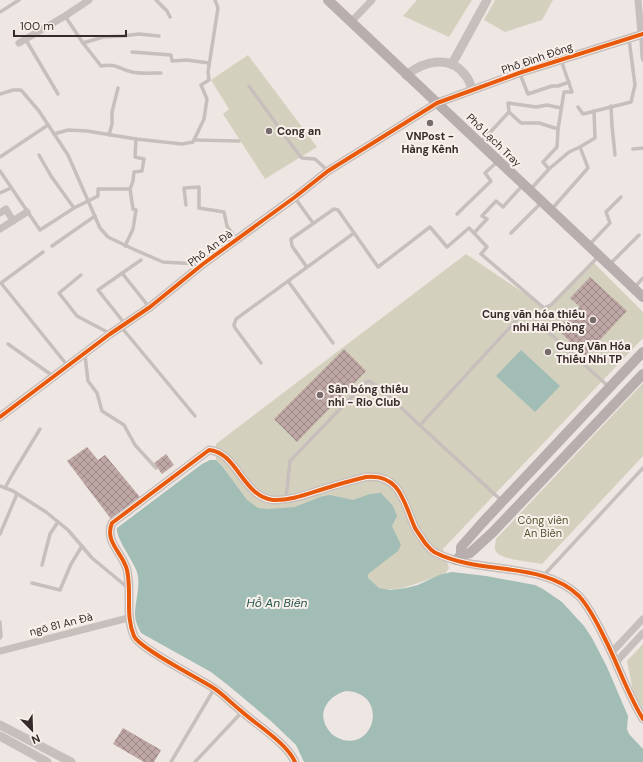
<svg xmlns="http://www.w3.org/2000/svg" width="643" height="762" font-family="'DM Sans',sans-serif">
<defs>
<pattern id="building-cross-hatch" width="8" height="8" patternUnits="userSpaceOnUse"><rect width="8" height="8" fill="#bfa7a6"/><path d="M0 0l8 8M0 8l8-8" fill="none" stroke="#9c8887"/></pattern>
</defs>
<rect width="100%" height="100%" fill="#ede6e3"/>
<g fill="#d3d1be">
<polygon points="417,0 472,0 449,37 403,16"/>
<polygon points="495,0 553,0 542,20 505,32 484,20"/>
<polygon points="248,55 317,147 265,179 223,114 229,109 211,80"/>
<polygon points="466,254 546,308 593,262 643,312 643,338 443,549 449,568 445,574 403,588 374,591 297,513 253,510 222,466 216,460 216,444"/>
<path d="M643 383V456L542 564C533 562 496 560 495 549 494 546 496 542 496 539Z"/>
<polygon points="643,644 643,716 634,697 627,661"/>
</g>
<g fill="#a1bdb6" fill-rule="evenodd">
<polygon points="521,350 560,386 535,412 496,376"/>
<path d="M210 460H216L222 466 247 500 258 508 268 509 295 507 320 497 329 495 335 496 353 500 370 494 381 493 393 506 397 516 392 526 401 545 398 551 368 574V578L379 588 390 590 406 588 418 585 439 575 452 572 486 576 524 583 535 585 543 589 562 602 584 626 592 638 607 667 628 716 627 729 629 734 643 749V762H304L296 745 272 722 229 686 211 672 141 633C138 627 135 621 135 615 135 600 141 587 137 572 133 560 116 539 117 528L202 464ZM346 691C388 693 376 748 343 740 338 738 333 736 330 732 315 715 327 696 346 691Z"/>
</g>
<g fill="url(#building-cross-hatch)">
<polygon points="590,277 627,311 585,356 557,329 580,307 570,298"/>
<polygon points="344,349 366,371 297,442 274,419"/>
<polygon points="87,447 98,460 105,455 140,497 111,519 67,461"/>
<polygon points="166,454 174,465 162,474 154,463"/>
<polygon points="123,728 161,750 154,762 144,762 113,744"/>
</g>
<g fill="none" stroke-linecap="round" stroke-linejoin="round">
<g stroke="#c7bfbc" stroke-width="3.5">
<polyline points="156,0 167,11 170,17"/>
<polyline points="0,12 19,0"/>
<path d="M65 16 83 43 101 66C117 63 118 69 132 72 141 74 152 73 161 73"/>
<polyline points="641,35 642,56 643,60"/>
<polyline points="26,40 58,94"/>
<polyline points="83,43 103,37 123,36 139,34 159,36"/>
<polyline points="132,52 171,55 172,61 187,60 209,63"/>
<polyline points="520,74 528,94 552,86 558,86 569,82"/>
<polyline points="249,86 299,155 302,158 315,159 327,170"/>
<polyline points="0,94 13,90 21,90 39,111 68,155 100,228 108,237 133,249 163,262 199,264"/>
<polyline points="611,106 612,126 615,155"/>
<polyline points="578,107 583,114 631,102 635,85 629,39"/>
<polyline points="509,112 508,103 536,107 547,105 561,108"/>
<polyline points="54,134 68,130 87,131 136,139"/>
<polyline points="109,135 112,124 112,112 118,88"/>
<polyline points="194,140 239,141"/>
<polyline points="481,142 509,112 521,123 539,123 558,129"/>
<polyline points="633,149 643,148"/>
<polyline points="39,155 51,176 74,208 98,196 98,189 130,189"/>
<polyline points="0,157 48,125"/>
<polyline points="549,169 569,152 580,147 595,138 594,111"/>
<polyline points="0,171 40,230 74,208"/>
<polyline points="522,186 503,207 496,201 482,216 487,219 474,233 487,247 481,254 544,308 551,305 598,257"/>
<polyline points="530,190 549,169 543,162 557,147 558,129 564,92 572,92 561,60"/>
<polyline points="0,193 11,188"/>
<polyline points="295,198 313,223"/>
<polyline points="186,205 184,188 199,187 199,208 224,212 227,226 236,239"/>
<polyline points="551,210 588,168 580,147"/>
<polyline points="457,214 491,181 485,173 497,162"/>
<polyline points="511,233 541,203"/>
<polyline points="589,245 610,223 606,212 621,197"/>
<polyline points="52,246 95,216"/>
<polyline points="125,246 133,229 136,210 133,209 130,189 133,181 134,172 142,171 144,159 135,157 136,139 182,144 193,142 204,119 207,99 201,85 209,80 208,72 218,8 215,0"/>
<polyline points="43,252 1,283 67,365"/>
<polyline points="609,265 639,235"/>
<polyline points="306,266 292,246 291,239 334,209 338,210 378,267 430,227 447,247 469,228 474,233"/>
<polyline points="122,273 149,307"/>
<polyline points="81,275 59,293 77,316 109,333"/>
<polyline points="288,281 333,343"/>
<polyline points="634,288 643,278"/>
<polyline points="125,324 98,290 141,260"/>
<polyline points="122,328 195,416"/>
<polyline points="8,344 53,376"/>
<polyline points="85,355 88,381 97,393 102,411 124,425 135,445 156,468"/>
<polyline points="261,363 235,328 234,325 236,319 354,233"/>
<polyline points="420,425 525,311 609,387"/>
<polyline points="0,486 13,491 46,512 68,530 92,558 127,587"/>
<polyline points="5,488 12,475 40,429"/>
<polyline points="286,499 290,461 366,382 370,381 386,394 502,501"/>
<polyline points="0,534 17,494"/>
<polyline points="42,565 50,534 58,522"/>
<polyline points="544,575 643,468"/>
<polyline points="32,583 60,590 71,564 82,546"/>
<polyline points="0,622 1,636 0,638"/>
<polyline points="171,762 214,689"/>
<polyline points="195,762 241,713"/>
</g>
<g stroke="#c7bfbc" stroke-width="7">
<polyline points="638,0 641,34"/>
<polyline points="351,22 372,0"/>
<polyline points="19,43 65,16 89,0"/>
<polyline points="0,213 6,209 13,221"/>
<polyline points="0,229 27,212"/>
<polyline points="0,651 128,618"/>
<polyline points="612,652 643,619"/>
<polyline points="616,662 643,633"/>
</g>
<g stroke="#c7bfbc" stroke-width="9">
<polyline points="452,64 487,0"/>
<path d="M406 75C425 61 450 54 466 76 469 80 471 86 472 90"/>
<polyline points="0,417 110,334 150,307 203,264 295,197 328,171 437,103 519,73 643,34"/>
<polyline points="0,725 71,762"/>
<polyline points="0,736 47,762"/>
<path d="M295 762C287 743 255 724 240 710 231 703 222 693 212 687 198 678 139 648 134 636 125 615 132 592 127 570 123 553 104 542 112 523L209 450C237 452 243 497 273 500 292 501 312 492 330 487 342 483 354 480 366 477 400 473 404 503 415 528 418 533 422 538 425 543 428 546 431 551 436 553 480 575 543 561 579 596 590 608 597 623 604 637 618 664 627 693 643 719"/>
</g>
<g stroke="#b7aead" stroke-width="10">
<polyline points="328,0 643,297"/>
<polyline points="461,555 461,547 483,522 643,352"/>
<polyline points="456,560 461,555 470,553 493,532 643,374"/>
</g>
<defs>
<g id="cycleway">
<polyline points="0,417 110,334 150,307 203,264 295,197 328,171 437,103 519,73 643,34"/>
<path d="M295 762C287 743 255 724 240 710 231 703 222 693 212 687 198 678 139 648 134 636 125 615 132 592 127 570 123 553 104 542 112 523L209 450C237 452 243 497 273 500 292 501 312 492 330 487 342 483 354 480 366 477 400 473 404 503 415 528 418 533 422 538 425 543 428 546 431 551 436 553 480 575 543 561 579 596 590 608 597 623 604 637 618 664 627 693 643 719"/>
</g>
</defs>
<use href="#cycleway" stroke="#f9f0ec" stroke-width="6"/>
<use href="#cycleway" stroke="#e8590c" stroke-width="4"/>
</g>
<g fill="#776c6b" stroke="#f9f0ec" stroke-width="1.5">
<circle cx="430" cy="123" r="4"/>
<circle cx="269" cy="131" r="4"/>
<circle cx="593" cy="320" r="4"/>
<circle cx="548" cy="352" r="4"/>
<circle cx="320" cy="395" r="4"/>
</g>
<g text-anchor="middle" stroke-width="4" stroke-linejoin="round" paint-order="stroke">
<g font-size="11" fill="#372b2a" stroke="#f9f0ec">
<text transform="translate(537 58) rotate(-19)" y="4">Phố Đình Đông</text>
<text transform="translate(494 140) rotate(44)" y="4">Phố Lạch Tray</text>
<text transform="translate(210 248) rotate(-37)" y="4">Phố An Đà</text>
<text transform="translate(61 624) rotate(-14)" y="4">ngõ 81 An Đà</text>
</g>
<g font-size="11" font-weight="bold" fill="#372b2a" stroke="#f9f0ec" text-anchor="start">
<text x="277" y="135">Cong an</text>
<text x="430" y="140" text-anchor="middle">VNPost -<tspan x="430" dy="13">Hàng Kênh</tspan></text>
<text x="585" y="318" text-anchor="end">Cung văn hóa thiếu<tspan x="585" dy="13">nhi Hải Phòng</tspan></text>
<text x="556" y="350">Cung Văn Hóa<tspan x="556" dy="13">Thiếu Nhi TP</tspan></text>
<text x="328" y="393">Sân bóng thiếu<tspan x="328" dy="13">nhi - Rio Club</tspan></text>
</g>
<g font-size="11" fill="#505430" stroke="#f9f0ec">
<text x="543" y="524">Công viên<tspan x="543" dy="13">An Biên</tspan></text>
</g>
<g font-size="12" font-style="italic" fill="#22564d" stroke="#f9f0ec">
<text x="277" y="607">Hồ An Biên</text>
</g>
</g>
<g transform="translate(32 730) rotate(157)" stroke="#f9f0ec" stroke-width="3" paint-order="stroke">
<path d="M0-3L7 15L0 10L-7 15Z" fill="#372b2a"/>
<text y="-6" font-size="11" font-weight="bold" text-anchor="middle" fill="#372b2a">N</text>
</g>
<path d="M14 30v6h112v-6" fill="none" stroke="#372b2a" stroke-width="2"/>
<text x="20" y="30" font-size="12" fill="#372b2a" stroke="#f9f0ec" stroke-width="3" paint-order="stroke">100 m</text>
</svg>
